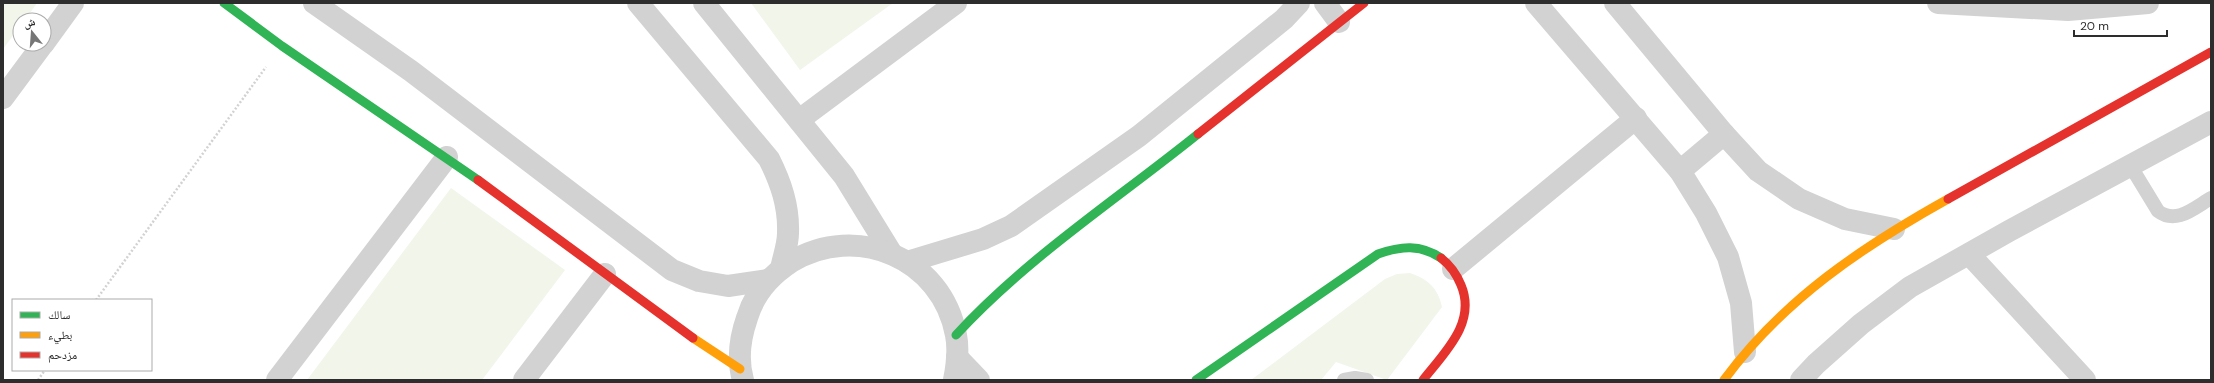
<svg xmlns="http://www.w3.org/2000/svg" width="2214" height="383" font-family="'DM Sans','Noto Naskh Arabic',sans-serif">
<rect width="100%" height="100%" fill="#fff"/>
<g fill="#f1f5ea">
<polygon points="3,3 37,3 25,20 20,20 20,26 3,49"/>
<polygon points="751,3 893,3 800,70"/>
<polygon points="451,188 565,270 482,380 307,380"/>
<path d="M1410 273C1428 279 1438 288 1442 307L1387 380 1336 362 1321 380H1251L1385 279 1397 274Z"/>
</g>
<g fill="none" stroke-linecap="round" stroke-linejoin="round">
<g stroke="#d2d2d2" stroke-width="2.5" stroke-dasharray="2 2" stroke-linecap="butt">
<polyline points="96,300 266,67"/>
<polyline points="38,380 45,370"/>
</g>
<g stroke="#d2d2d2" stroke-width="14">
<path d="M2130 165 2158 211C2176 225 2194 208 2211 198"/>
<polyline points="1344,380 1355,378 1367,380"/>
</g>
<g stroke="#d2d2d2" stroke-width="22">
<polyline points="314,3 411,71 672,270 699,281 728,286 768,280"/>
<path d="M638 3 769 159C781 183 789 206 788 233 788 245 783 258 781 269"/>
<polyline points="704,3 844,176 892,254"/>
<polyline points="1325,3 1339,22"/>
<polyline points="1536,3 1680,171 1706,213 1728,257 1741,303 1745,352"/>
<polyline points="1615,3 1724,134 1758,171 1799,199 1845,219 1894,229"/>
<polyline points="1938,3 2068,10 2148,3"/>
<polyline points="44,43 73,3"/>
<polyline points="3,98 43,44"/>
<polyline points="799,120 956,3"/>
<polyline points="1680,171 1724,134"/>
<polyline points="1969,254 2085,380"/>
<polyline points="907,262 983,239 1011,226 1139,136 1284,19 1299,3"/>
<polyline points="1453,269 1636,118"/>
<polyline points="957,357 979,380"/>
<polyline points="277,380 447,157"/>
<polyline points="524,380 605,274"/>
<path d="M743 380C737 359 740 338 747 318 754 294 771 275 791 262 856 222 942 258 956 335 959 350 957 365 954 380"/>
<polyline points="1801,380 1816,364 1861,324 1910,287 2009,231 2211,122"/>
</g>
<g stroke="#30b455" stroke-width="9">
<polyline points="224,3 282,46 478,180"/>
<path d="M956 335C1028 257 1116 200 1198 134"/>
<path d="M1196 380 1378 254C1401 246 1420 244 1441 258"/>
</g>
<g stroke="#ff9f0a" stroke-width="9">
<polyline points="693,338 740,369"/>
<path d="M1724 380C1784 299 1862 247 1948 199"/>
</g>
<g stroke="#e5322d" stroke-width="9">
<polyline points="1198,134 1364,3"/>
<polyline points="478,180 693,338"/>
<polyline points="1948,199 2211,52"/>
<path d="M1423 380C1444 353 1477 323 1461 285 1457 275 1450 265 1441 258"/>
</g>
</g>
<rect width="2214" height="383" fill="none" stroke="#2d2d2d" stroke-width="8"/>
<rect x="12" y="299" width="140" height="72" fill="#ffffff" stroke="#ababab"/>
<rect x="20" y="312" width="20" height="6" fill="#30b455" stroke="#ababab"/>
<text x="48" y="319" font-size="12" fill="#2d2d2d">سالك</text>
<rect x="20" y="332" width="20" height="6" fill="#ff9f0a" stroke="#ababab"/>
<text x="48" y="339" font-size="12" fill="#2d2d2d">بطيء</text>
<rect x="20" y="352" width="20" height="6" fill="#e5322d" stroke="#ababab"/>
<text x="48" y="359" font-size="12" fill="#2d2d2d">مزدحم</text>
<g transform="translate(32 32) rotate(343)"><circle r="19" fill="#ffffff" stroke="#ababab"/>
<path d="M0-3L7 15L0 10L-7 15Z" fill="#767676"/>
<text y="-6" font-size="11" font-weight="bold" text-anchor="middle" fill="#2d2d2d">ش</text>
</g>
<path d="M2074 30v6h93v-6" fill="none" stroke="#2d2d2d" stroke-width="2"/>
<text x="2080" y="30" font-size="12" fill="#2d2d2d" stroke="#ffffff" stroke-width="3" paint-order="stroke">20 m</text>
</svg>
